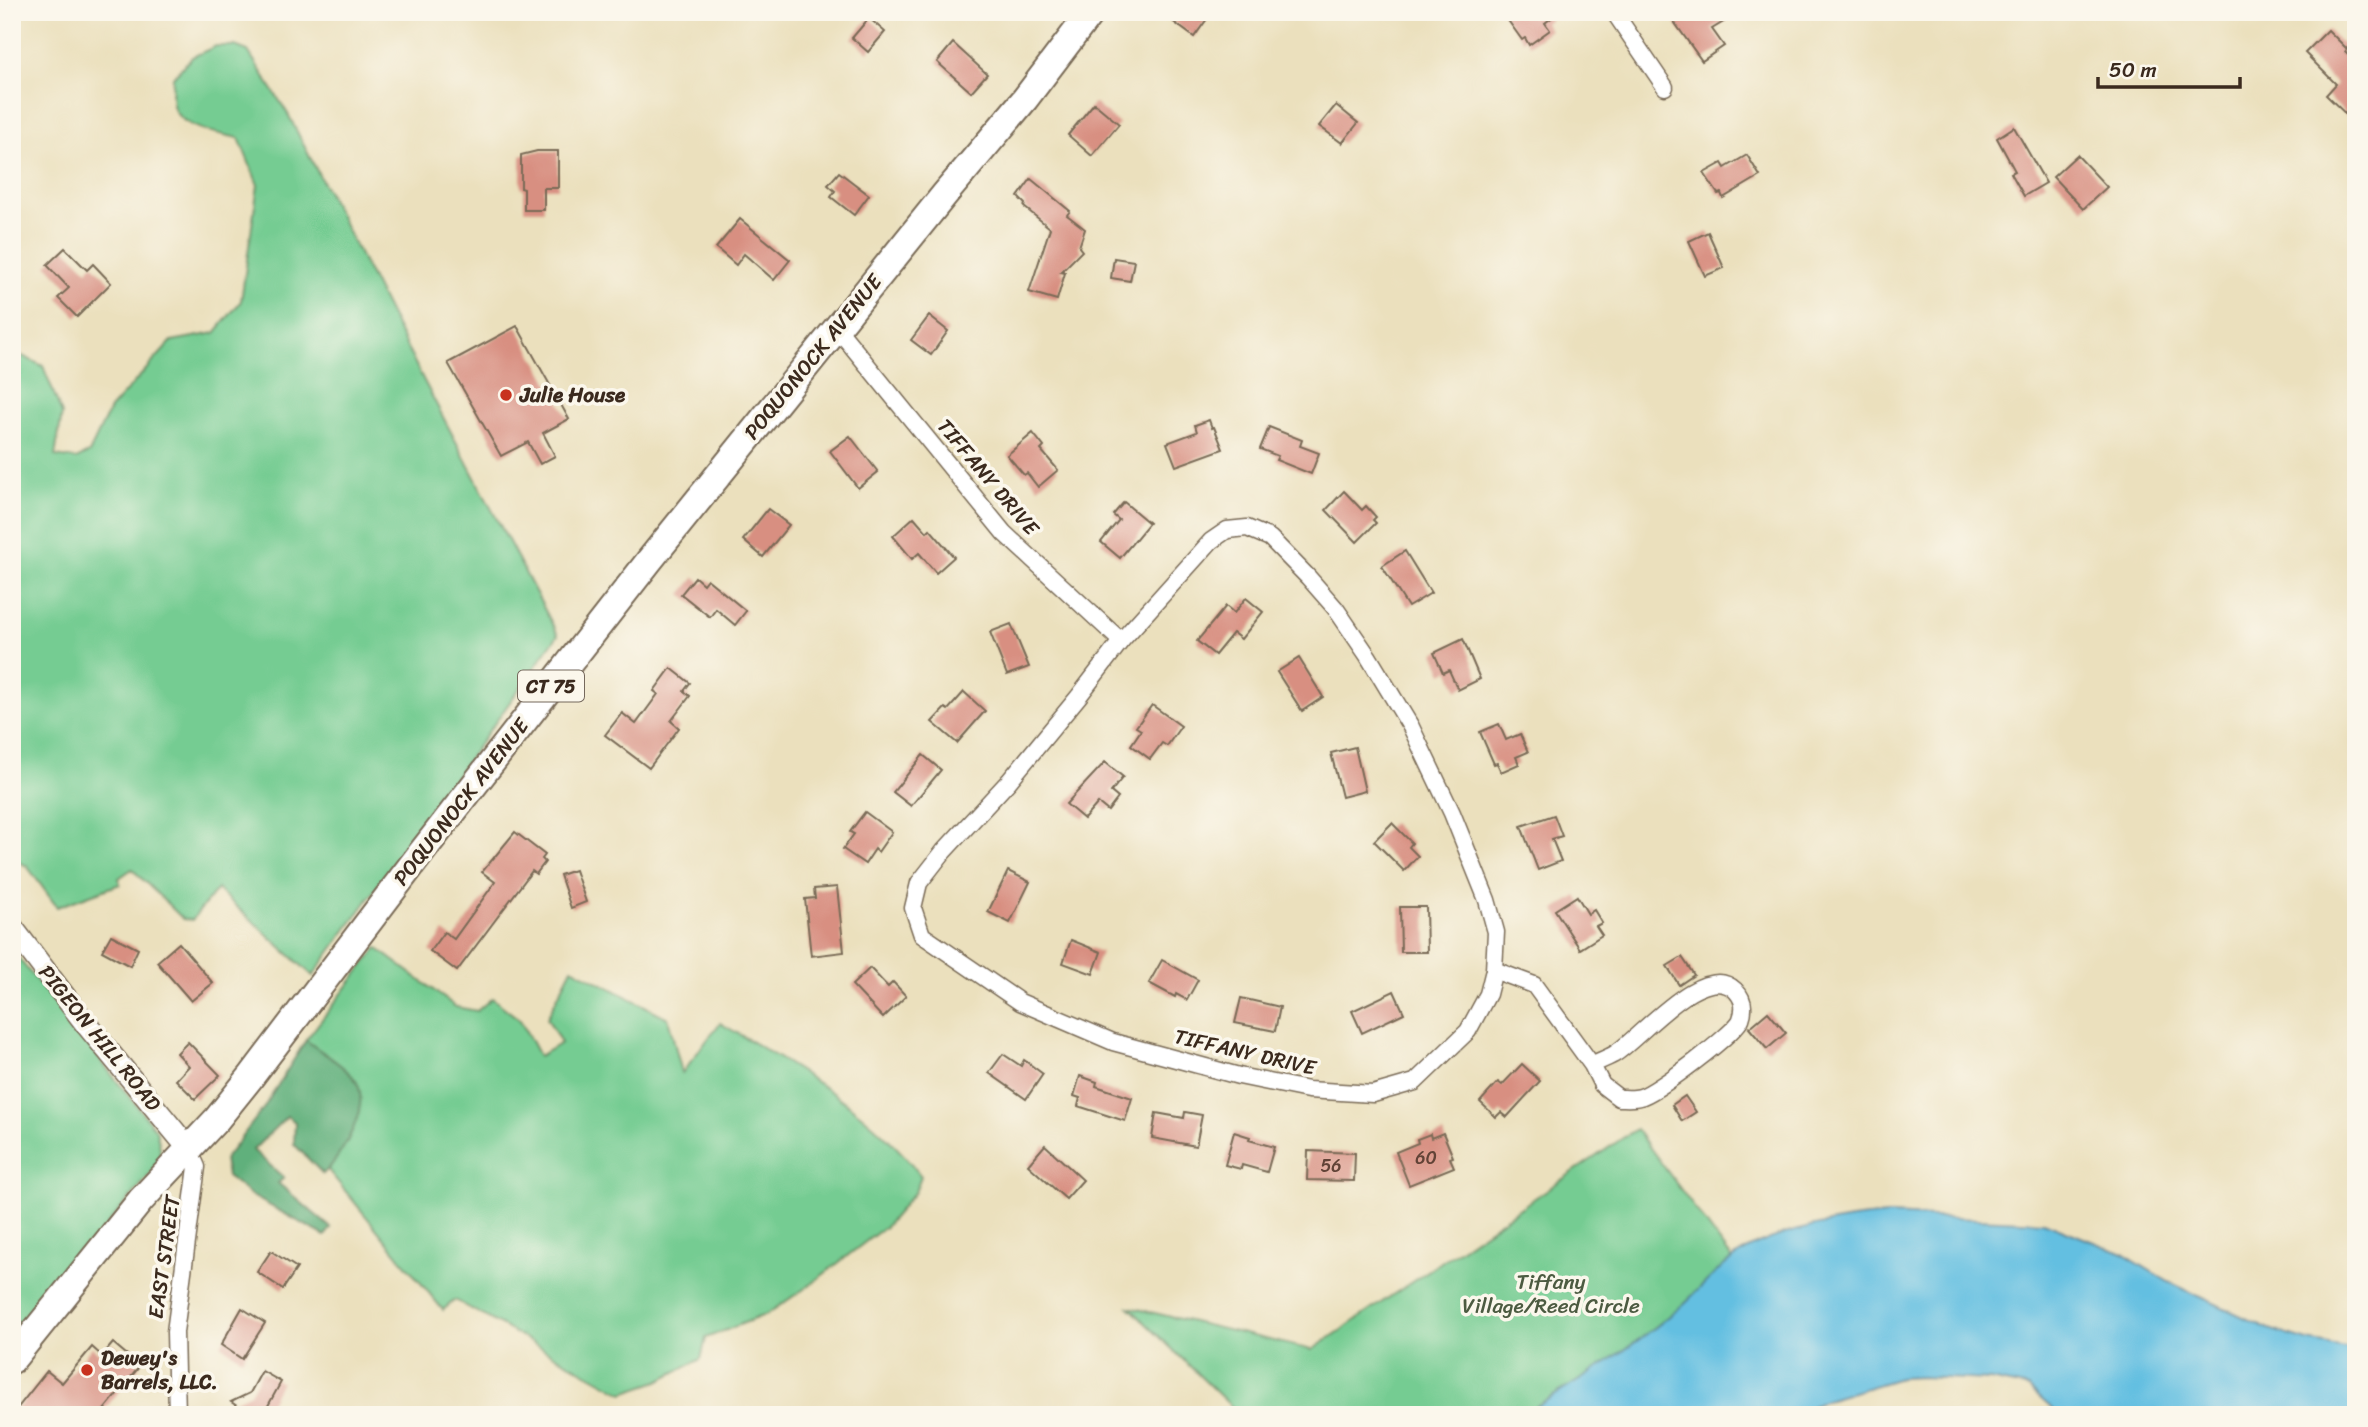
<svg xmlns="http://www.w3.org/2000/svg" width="2368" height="1427" font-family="Sriracha,sans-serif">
<rect width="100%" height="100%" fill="#fbf7ec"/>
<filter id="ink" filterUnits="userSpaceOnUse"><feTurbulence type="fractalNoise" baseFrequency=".0143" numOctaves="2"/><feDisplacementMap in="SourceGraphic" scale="14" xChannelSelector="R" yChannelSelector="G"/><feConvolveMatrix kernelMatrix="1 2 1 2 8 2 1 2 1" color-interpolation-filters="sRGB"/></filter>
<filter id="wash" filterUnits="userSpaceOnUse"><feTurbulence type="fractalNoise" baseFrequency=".00686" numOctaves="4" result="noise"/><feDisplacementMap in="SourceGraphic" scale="28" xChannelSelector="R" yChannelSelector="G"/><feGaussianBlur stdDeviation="1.57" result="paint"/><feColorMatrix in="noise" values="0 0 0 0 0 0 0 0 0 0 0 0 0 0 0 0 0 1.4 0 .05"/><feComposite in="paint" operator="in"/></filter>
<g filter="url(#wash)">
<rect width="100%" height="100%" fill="#ebe0bd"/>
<g fill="#75cc92" stroke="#587b58" stroke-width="2">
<path d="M216 46H235L248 51 288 114 424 381 558 635 313 976 217 889 192 920 183 919 132 869 119 878 120 884 57 907 27 866 12 859V351L43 366 62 414 55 456 76 459 89 453 110 409 172 341 215 333 241 301 258 185 239 138C220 134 177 128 173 105 171 96 173 85 173 77L192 57Z"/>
<path d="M377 948 456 1007 477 1011 492 998 520 1020 539 1056 561 1043 547 1018 572 968 668 1018 682 1073 720 1023C791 1065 871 1109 921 1176L915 1192 886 1226 807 1287 767 1314 706 1338 701 1359 658 1381 623 1393 455 1300 443 1310 328 1170 348 1140 306 1040Z"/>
<polygon points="12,950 156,1130 160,1147 159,1164 12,1337"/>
<polygon points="1636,1129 1732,1259 1684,1305 1635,1343 1599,1369 1521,1415 1240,1415 1129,1307 1312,1350"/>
</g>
<path fill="#60b07c" stroke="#4e6d4d" stroke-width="2" d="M306 1040C321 1052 341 1063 353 1077 375 1101 342 1157 323 1174L294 1144 295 1122 287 1116 253 1150 284 1178 278 1183 331 1228 325 1236 252 1196 227 1176 224 1160 263 1109Z"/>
<path fill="#63bfe1" stroke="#4f7480" stroke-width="2" d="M1888 1215 2044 1222 2121 1253 2167 1281 2269 1329 2308 1341 2356 1350V1415H2059L2029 1388 1990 1380 1921 1377 1900 1378 1823 1401 1794 1415H1521C1574 1385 1624 1353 1672 1314 1698 1293 1718 1265 1748 1249 1785 1229 1846 1218 1888 1215Z"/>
<g id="blocks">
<g fill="#d88f81">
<polygon points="1160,12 1212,12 1194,37"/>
<polygon points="1502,12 1559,12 1545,23 1550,30 1529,45 1525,38 1522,40"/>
<polygon points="1667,12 1740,12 1712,29 1724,46 1702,61"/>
<polygon points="869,18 885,32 868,52 852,38"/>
<polygon points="2328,30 2347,49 2345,52 2356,63 2356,124 2326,95 2336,84 2305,53"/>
<polygon points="953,43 987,74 971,92 937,62"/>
<polygon points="1094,103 1119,124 1092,156 1068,135"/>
<polygon points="1336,105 1358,123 1342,143 1319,126"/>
<polygon points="2014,127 2046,183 2024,196 2011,173 2015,171 1997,138"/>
<polygon points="537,151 558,151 558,188 544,188 544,210 524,210 524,189 521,188 521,155"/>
<polygon points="1747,155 1760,176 1723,198 1721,193 1718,194 1704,173 1722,163 1725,168"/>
<polygon points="2077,155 2107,187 2083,209 2053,177"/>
<polygon points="839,172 869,195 854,215 831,197 835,191 828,185"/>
<polygon points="1031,179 1070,211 1067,215 1085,229 1079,247 1082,251 1061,272 1065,273 1057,300 1029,292 1050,228 1024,207 1025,204 1018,197"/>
<polygon points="740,219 790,260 774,280 744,254 736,265 716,248"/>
<polygon points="1708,232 1724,268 1705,276 1689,241"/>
<polygon points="65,248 87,270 93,264 111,283 77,317 58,298 69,288 47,265"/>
<polygon points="1114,258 1134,261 1130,281 1111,278"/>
<polygon points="929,316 948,331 931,355 911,340"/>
<polygon points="517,326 569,419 543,433 555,456 540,464 528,442 501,456 448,363"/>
<polygon points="1209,420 1212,428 1214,427 1223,449 1176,466 1167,443 1197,432 1195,425"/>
<polygon points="1269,427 1302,440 1300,446 1319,453 1311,474 1276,460 1278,456 1260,449"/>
<polygon points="1033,433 1044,447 1041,450 1058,470 1038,487 1027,473 1024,475 1007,455"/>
<polygon points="850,436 878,472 858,488 830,451"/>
<polygon points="1344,491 1362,510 1366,506 1376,517 1373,520 1376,523 1357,542 1326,510"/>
<polygon points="1124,502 1149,523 1120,558 1101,542 1119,520 1113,515"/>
<polygon points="768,509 789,525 763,557 743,540"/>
<polygon points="914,517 927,532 930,529 954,557 936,573 919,553 912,559 893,536"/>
<polygon points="1405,551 1431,593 1408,607 1382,566"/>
<polygon points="695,577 703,584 707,579 746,611 735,625 716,609 710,617 681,594"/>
<polygon points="1246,598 1263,612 1241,639 1233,633 1215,655 1197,641 1226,606 1234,613"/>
<polygon points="1011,624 1029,667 1007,675 990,632"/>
<polygon points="1463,639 1480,679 1458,690 1449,670 1443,673 1434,653"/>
<polygon points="1299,658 1323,697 1302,711 1277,672"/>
<polygon points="671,668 690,683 684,691 690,696 671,721 679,728 649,768 605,735 622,713 636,724 658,694 654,691"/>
<polygon points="964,692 985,711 957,743 932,722 945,708 948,710"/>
<polygon points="1152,705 1181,726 1167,746 1162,743 1150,759 1131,745 1141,730 1136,727"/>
<polygon points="1499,724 1506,740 1520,734 1528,752 1516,757 1519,764 1501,772 1497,763 1494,764 1480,732"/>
<polygon points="1355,747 1365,791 1342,797 1331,753"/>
<polygon points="923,755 941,770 911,806 893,792"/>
<polygon points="1105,762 1123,777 1111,792 1118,798 1108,811 1098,803 1084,819 1066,804"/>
<polygon points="865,812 892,832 878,852 875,849 865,864 843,849 854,834 850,832"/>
<polygon points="1554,815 1562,836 1552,839 1561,861 1538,870 1521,826"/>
<polygon points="1392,823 1412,843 1409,847 1418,856 1404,871 1374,841"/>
<polygon points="515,832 545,855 542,859 545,862 536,874 532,871 457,971 430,951 444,932 454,939 495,882 482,872"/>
<polygon points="575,870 586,902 571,908 560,875"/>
<polygon points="1008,871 1030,882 1010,923 988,912"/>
<polygon points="837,887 844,952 811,956 805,899 815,898 814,889"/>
<polygon points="1577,896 1588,914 1594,910 1602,923 1596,926 1602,935 1580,949 1555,910"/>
<polygon points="1400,907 1426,907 1427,952 1401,952"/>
<polygon points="111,935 138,949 130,966 102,951"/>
<polygon points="1071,940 1101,952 1093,974 1063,963"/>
<polygon points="179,943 213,983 191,1001 157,962"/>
<polygon points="1682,957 1694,975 1679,985 1667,966"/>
<polygon points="1162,960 1198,980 1187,1000 1176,994 1175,997 1149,983"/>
<polygon points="870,968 888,987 893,982 906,996 883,1018 852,985"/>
<polygon points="1394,991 1404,1013 1362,1033 1352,1011"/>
<polygon points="1241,998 1280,1007 1275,1031 1235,1023"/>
<polygon points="1768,1012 1786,1033 1767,1049 1749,1028"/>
<polygon points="188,1042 220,1075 195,1099 176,1080 189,1066 177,1053"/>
<polygon points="1003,1054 1021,1066 1024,1060 1043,1074 1026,1099 989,1073"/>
<polygon points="1522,1064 1540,1081 1507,1117 1501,1112 1496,1117 1480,1102 1498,1082 1502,1085"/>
<polygon points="1080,1076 1097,1082 1096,1086 1132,1098 1125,1121 1078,1106 1080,1098 1074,1096"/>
<polygon points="1685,1096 1696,1112 1682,1121 1672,1105"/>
<polygon points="1185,1112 1202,1115 1196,1146 1152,1138 1156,1113 1184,1118"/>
<polygon points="1234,1132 1250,1137 1249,1140 1274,1147 1267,1172 1242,1165 1241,1169 1225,1165"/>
<polygon points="1443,1133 1453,1157 1450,1158 1454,1167 1409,1185 1396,1152 1418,1143 1417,1139 1430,1134 1431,1138"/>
<polygon points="1045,1145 1083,1180 1066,1199 1028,1165"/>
<polygon points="1308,1151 1355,1153 1354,1181 1307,1180"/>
<polygon points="271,1251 297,1268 283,1289 257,1272"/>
<polygon points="242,1308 265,1323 242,1359 221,1345"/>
<polygon points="113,1343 140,1366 100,1415 12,1415 47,1371 62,1383 92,1347 102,1356"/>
<polygon points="262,1371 281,1382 263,1415 235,1415 240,1408 231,1402 250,1393"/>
</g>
</g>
</g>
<g filter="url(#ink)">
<use href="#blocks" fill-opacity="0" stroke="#796a56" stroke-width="2"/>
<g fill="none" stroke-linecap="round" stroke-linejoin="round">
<defs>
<g id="minor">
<polyline points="1614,12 1665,87"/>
<polyline points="837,328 1004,533 1121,641"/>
<polygon points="1247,528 1270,538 1308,577 1336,609 1368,656 1411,727 1452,813 1487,900 1496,932 1494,970 1488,994 1468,1031 1415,1082 1373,1094 1308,1090 1239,1076 1113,1042 1020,1002 922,935 913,908 919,883 944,851 1009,781 1079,696 1121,641 1211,541 1227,530"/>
<path d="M1494 970 1534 985 1592 1065C1600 1060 1609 1058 1616 1053 1642 1036 1704 960 1735 990 1744 999 1745 1008 1741 1019 1737 1032 1655 1094 1640 1097 1634 1099 1625 1098 1619 1098L1602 1085 1592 1065"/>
<polyline points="177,1415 175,1332 197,1167 189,1149"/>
</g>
<polyline id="tertiary" points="12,927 85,1023 189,1149"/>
<polyline id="primary" points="12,1360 141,1200 217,1119 250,1078 421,853 649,561 945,194 1025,99 1091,12"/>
</defs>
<use href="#minor" stroke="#796a56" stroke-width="19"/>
<use href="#tertiary" stroke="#796a56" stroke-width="24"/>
<use href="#primary" stroke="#796a56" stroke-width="30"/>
<use href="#minor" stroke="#fff" stroke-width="16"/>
<use href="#tertiary" stroke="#fff" stroke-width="21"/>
<use href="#primary" stroke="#fff" stroke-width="26"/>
</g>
</g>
<g fill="#c8321e" stroke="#fbf7ec" stroke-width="2.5">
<circle cx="506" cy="395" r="7"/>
<circle cx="87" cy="1370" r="7"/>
</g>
<g text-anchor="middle" stroke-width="7" stroke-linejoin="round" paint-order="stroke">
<g font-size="18" fill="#624337">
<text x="1426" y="1164">60</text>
<text x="1331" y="1172">56</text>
</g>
<rect fill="#fbf7ec" stroke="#75685c" stroke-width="2" x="518" y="670.5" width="66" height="31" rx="5"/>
<g font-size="19" font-weight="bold" fill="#3b2a1e">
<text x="551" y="693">CT 75</text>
</g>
<g font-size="21" fill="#3b2a1e" stroke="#fbf7ec">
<text transform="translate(813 357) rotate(-51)" y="7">POQUONOCK AVENUE</text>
<text transform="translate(988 477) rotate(50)" y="7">TIFFANY DRIVE</text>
<text transform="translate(461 802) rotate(-52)" y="7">POQUONOCK AVENUE</text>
<text transform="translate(100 1038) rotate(51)" y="7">PIGEON HILL ROAD</text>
<text transform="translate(1245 1052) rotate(13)" y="7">TIFFANY DRIVE</text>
<text transform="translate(164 1257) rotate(-82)" y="7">EAST STREET</text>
</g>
<g font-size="21" font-weight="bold" fill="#3b2a1e" stroke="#fbf7ec" text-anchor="start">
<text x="520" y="402">Julie House</text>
<text x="101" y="1365">Dewey's<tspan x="101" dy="24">Barrels, LLC.</tspan></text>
</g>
<g font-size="21" fill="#4c5b41" stroke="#fbf7ec">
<text x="1551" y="1289">Tiffany<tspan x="1551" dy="24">Village/Reed Circle</tspan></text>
</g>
</g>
<rect width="2368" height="1427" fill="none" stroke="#fbf7ec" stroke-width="42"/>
<path d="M2098 77v10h142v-10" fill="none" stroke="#3b2a1e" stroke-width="3.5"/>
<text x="2109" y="77" font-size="21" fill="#3b2a1e" stroke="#fbf7ec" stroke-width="5" paint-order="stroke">50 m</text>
</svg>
